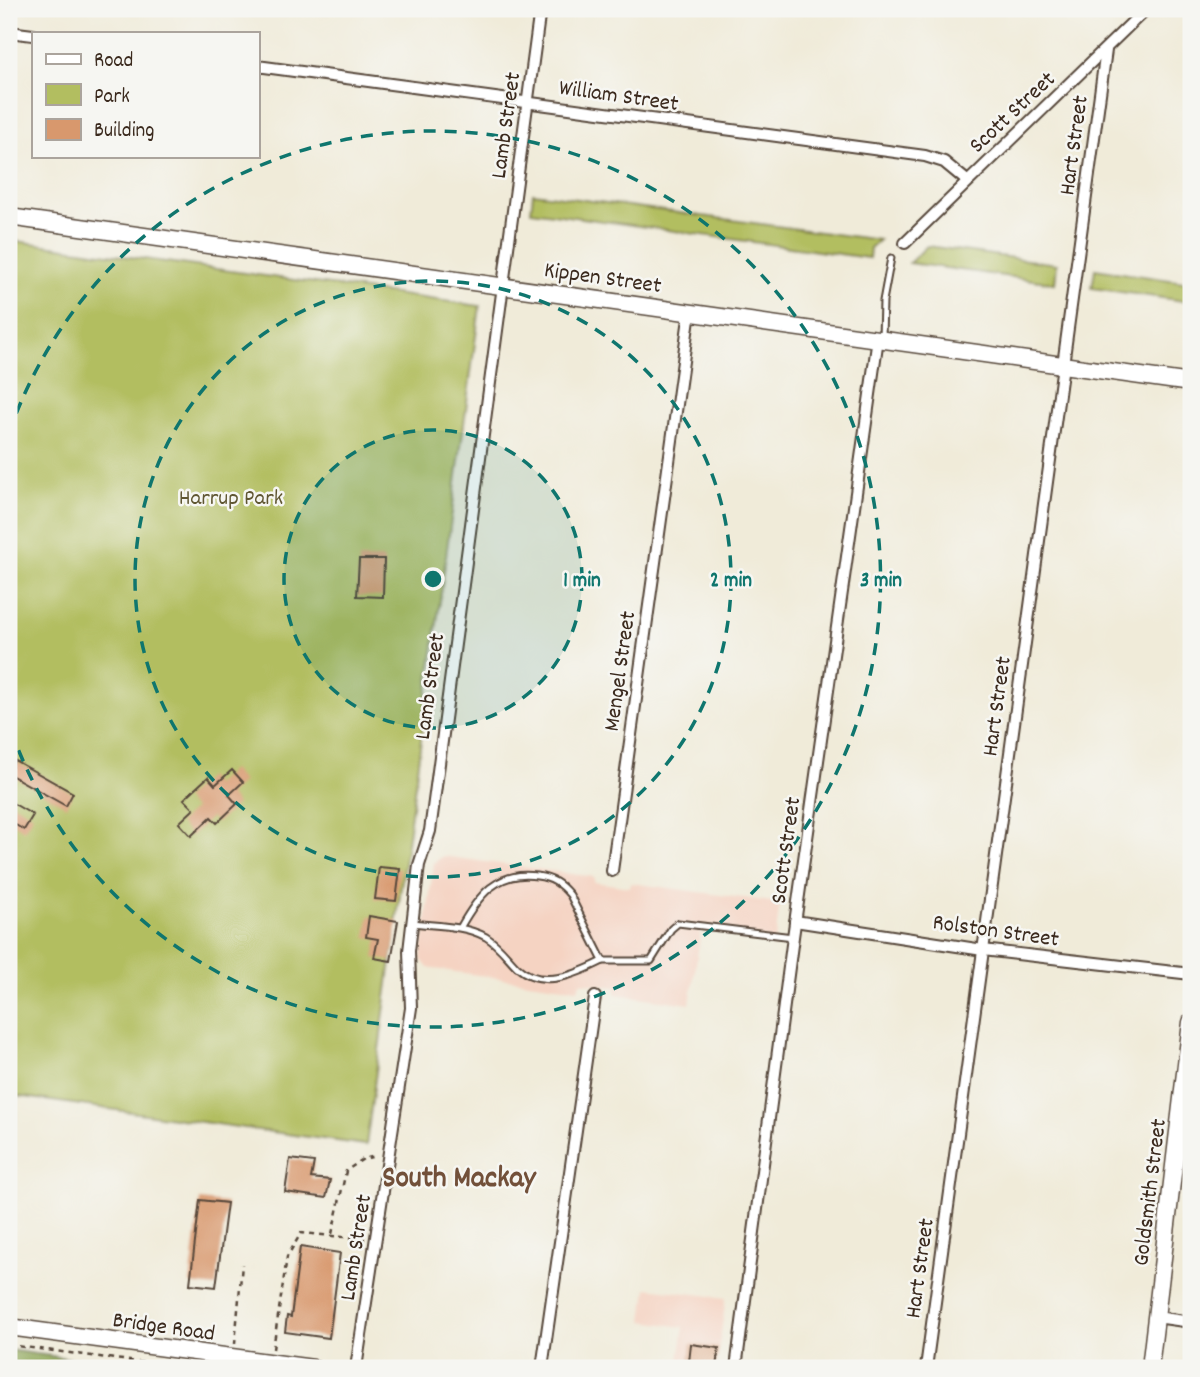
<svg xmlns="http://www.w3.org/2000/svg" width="1200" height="1377" font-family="Dekko,sans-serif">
<rect width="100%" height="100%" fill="#f6f6f2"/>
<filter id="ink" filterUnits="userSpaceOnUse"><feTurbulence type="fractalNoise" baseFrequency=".0143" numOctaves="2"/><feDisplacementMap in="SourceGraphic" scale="14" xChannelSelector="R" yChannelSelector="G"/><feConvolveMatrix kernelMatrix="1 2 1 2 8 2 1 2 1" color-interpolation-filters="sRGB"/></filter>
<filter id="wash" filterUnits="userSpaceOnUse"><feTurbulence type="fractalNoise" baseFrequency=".00686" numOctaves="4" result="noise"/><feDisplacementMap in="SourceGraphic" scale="28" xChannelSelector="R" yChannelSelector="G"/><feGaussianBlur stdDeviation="1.57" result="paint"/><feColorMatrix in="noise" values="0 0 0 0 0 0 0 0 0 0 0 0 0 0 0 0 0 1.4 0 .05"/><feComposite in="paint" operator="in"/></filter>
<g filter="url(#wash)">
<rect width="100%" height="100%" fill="#f0ebd9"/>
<g fill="#f5d3c2">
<polygon points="443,856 594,877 594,882 630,887 631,883 780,903 774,948 767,939 701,930 690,1004 616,994 616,987 580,982 578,989 428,968 421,959 434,863"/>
<polygon points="647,1288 726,1298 716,1368 678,1368 684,1327 643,1321"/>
</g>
<g fill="#b2be60" stroke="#76743f" stroke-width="2">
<polygon points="533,193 879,240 870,248 869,258 832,253 531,211"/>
<polygon points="9,240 480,306 366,1145 9,1095"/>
<polygon points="927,246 1057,264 1055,283 909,263"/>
<polygon points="1095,269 1191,283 1191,302 1092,288"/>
</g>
<polygon fill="#8da556" stroke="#64683a" stroke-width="2" points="9,1350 102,1363 102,1368 35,1368 9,1365"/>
<g id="blocks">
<g fill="#d8986d">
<polygon points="359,559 384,559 383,597 357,596"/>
<polygon points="14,760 73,793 66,806 9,774"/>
<polygon points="232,770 243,782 229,795 237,804 217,823 211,817 191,836 179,823 194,809 184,799 208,777 215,785"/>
<polygon points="9,801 33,815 24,830 9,821"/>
<polygon points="379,867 400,869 396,901 375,899"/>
<polygon points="369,916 398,921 391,961 374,958 378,939 366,937"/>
<polygon points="290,1159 314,1162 311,1178 330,1180 326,1198 285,1192"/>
<polygon points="200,1200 227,1203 216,1287 190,1284"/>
<polygon points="300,1247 340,1253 329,1338 285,1332 287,1316 291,1317"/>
<polygon points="691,1344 719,1348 716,1366 689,1362"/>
</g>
</g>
</g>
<g filter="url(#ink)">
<use href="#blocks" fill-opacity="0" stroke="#56473a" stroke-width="2"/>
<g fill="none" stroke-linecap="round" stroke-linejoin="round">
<defs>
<g id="lane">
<polyline points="882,338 883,301 891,258"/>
<path d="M412 923C436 926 464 925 486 937 499 945 507 957 517 967 542 990 577 974 603 961L570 895C560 883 552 878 537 876 497 870 478 896 460 928"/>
<polyline points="603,961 651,961 671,929 678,923 793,937"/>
</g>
<g id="street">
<polyline points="9,32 33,35"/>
<polyline points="257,66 925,156 944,162 967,181"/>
<polyline points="905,243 1146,9"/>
<polyline points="612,871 690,311"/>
<polyline points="795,921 983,950 1191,974"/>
<polyline points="1156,1317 1191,1322"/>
<polyline points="356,1368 411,1008 409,951 419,865 430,831 540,9"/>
<polyline points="542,1368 595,997"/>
<polyline points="736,1368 793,937 878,338"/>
<polyline points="926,1368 1106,50"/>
</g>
<g id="secondary">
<polyline points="9,217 1191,383"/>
<polyline points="9,1327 313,1368"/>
<polyline points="1150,1368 1191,1022"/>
</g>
</defs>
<use href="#lane" stroke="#56473a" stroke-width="9"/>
<use href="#street" stroke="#56473a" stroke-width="14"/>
<use href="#secondary" stroke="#56473a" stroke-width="19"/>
<g stroke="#56473a" stroke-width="2.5" stroke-dasharray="5 5" stroke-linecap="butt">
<polyline points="332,1234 346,1171 363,1159 376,1156"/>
<polyline points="235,1344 242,1264"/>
<polyline points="9,1345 183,1368"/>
<polyline points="273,1349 287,1257 301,1233 365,1239"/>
</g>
<use href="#lane" stroke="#fff" stroke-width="5"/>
<use href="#street" stroke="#fff" stroke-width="10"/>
<use href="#secondary" stroke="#fff" stroke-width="16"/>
</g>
</g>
<circle cx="433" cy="579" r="149" fill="#0f766e" fill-opacity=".12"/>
<g fill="none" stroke="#0f766e" stroke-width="3.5" stroke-dasharray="12 9">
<circle cx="433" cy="579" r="149"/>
<circle cx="433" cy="579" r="298"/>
<path d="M9 433A448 448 0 1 1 9 725"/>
</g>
<g text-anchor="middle" stroke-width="5" stroke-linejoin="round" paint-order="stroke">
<g font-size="23" fill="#3b2a1e" stroke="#f6f6f2">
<text transform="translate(619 94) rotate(8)" y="8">William Street</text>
<text transform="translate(1011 111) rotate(-43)" y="8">Scott Street</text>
<text transform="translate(504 125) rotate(-82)" y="8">Lamb Street</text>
<text transform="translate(1072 145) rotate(-82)" y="8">Hart Street</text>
<text transform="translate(603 276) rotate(8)" y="8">Kippen Street</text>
<text transform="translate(618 671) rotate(-82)" y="8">Mengel Street</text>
<text transform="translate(428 686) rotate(-82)" y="8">Lamb Street</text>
<text transform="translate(995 706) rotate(-82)" y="8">Hart Street</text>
<text transform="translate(784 850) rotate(-82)" y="8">Scott Street</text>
<text transform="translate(996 929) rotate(8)" y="8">Rolston Street</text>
<text transform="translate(1148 1192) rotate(-83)" y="8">Goldsmith Street</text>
<text transform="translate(354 1247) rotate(-81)" y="8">Lamb Street</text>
<text transform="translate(918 1268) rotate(-82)" y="8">Hart Street</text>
<text transform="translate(164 1325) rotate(8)" y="8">Bridge Road</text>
</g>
<g font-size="23" fill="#5f5632" stroke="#f6f6f2">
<text x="231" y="504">Harrup Park</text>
</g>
<g font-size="30" font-weight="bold" fill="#72503a" stroke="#f6f6f2">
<text x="459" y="1186">South Mackay</text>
</g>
</g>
<circle cx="433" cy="579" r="10" fill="#0f766e" stroke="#f6f6f2" stroke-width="3.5"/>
<g font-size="21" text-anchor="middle" font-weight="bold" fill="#0f766e" stroke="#f6f6f2" stroke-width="5" stroke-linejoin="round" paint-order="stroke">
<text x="582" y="586">1 min</text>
<text x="731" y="586">2 min</text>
<text x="881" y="586">3 min</text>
</g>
<rect width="1200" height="1377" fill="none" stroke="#f6f6f2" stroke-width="35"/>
<rect x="32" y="32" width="228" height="126" fill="#f6f6f2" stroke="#aba49d" stroke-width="2"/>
<rect x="46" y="54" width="35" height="10" fill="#ffffff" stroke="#aba49d" stroke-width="2"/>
<text x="94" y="66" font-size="21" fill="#3b2a1e">Road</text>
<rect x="46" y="84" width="35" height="21" fill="#b2be60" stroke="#aba49d" stroke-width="2"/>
<text x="94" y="102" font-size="21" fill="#3b2a1e">Park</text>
<rect x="46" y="119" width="35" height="21" fill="#d8986d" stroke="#aba49d" stroke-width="2"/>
<text x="94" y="136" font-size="21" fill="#3b2a1e">Building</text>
</svg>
